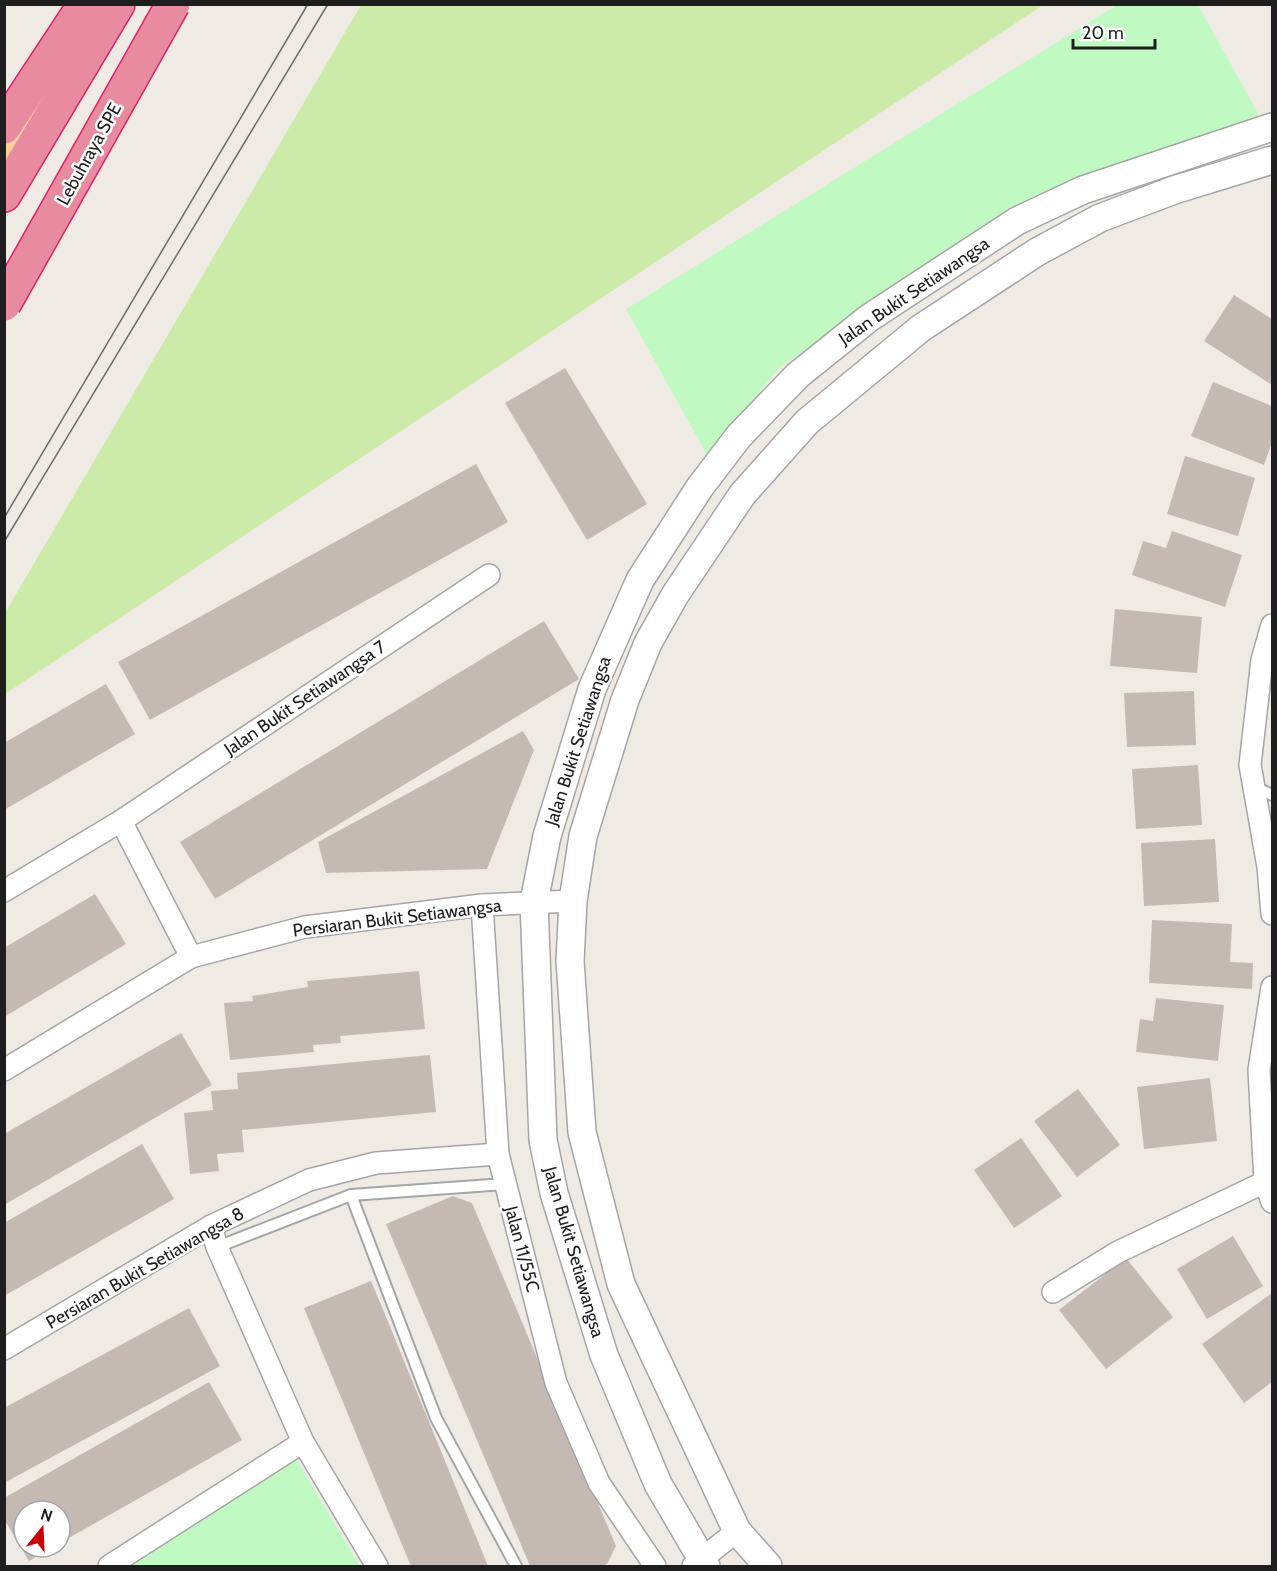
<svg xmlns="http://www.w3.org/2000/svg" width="1277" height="1571" font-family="Cabin,sans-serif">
<rect width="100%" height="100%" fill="#efebe4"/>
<polygon fill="#cceba9" points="361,5 1043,5 5,694 5,613"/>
<g fill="#c0fac2">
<polygon points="1117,5 1198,5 1259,115 1069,182 781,366 707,455 626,309"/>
<polygon points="296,1459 360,1566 132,1566"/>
</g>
<g fill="#c4bab3">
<polygon points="1234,295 1272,319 1272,385 1204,341"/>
<polygon points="565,368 647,504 587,540 505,403"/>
<polygon points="1213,382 1272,406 1272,442 1264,465 1191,436"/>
<polygon points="1185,456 1255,478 1238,536 1167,514"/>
<polygon points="476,464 508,522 150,720 118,662"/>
<polygon points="1172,531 1242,555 1225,607 1132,575 1143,541 1166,548"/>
<polygon points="1115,609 1202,617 1197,673 1110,666"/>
<polygon points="544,621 579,679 215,899 180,842"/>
<polygon points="106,684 135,734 4,810 4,743"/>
<polygon points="1194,691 1196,745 1127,747 1124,693"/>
<polygon points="523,731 534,750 487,869 326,873 318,842"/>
<polygon points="1198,765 1202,825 1136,829 1132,769"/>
<polygon points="1215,839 1219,902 1144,906 1141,843"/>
<polygon points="95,894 126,944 4,1017 4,948"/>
<polygon points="1152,920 1232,924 1230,962 1253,963 1252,989 1149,983"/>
<polygon points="419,971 425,1029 340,1036 341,1043 313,1045 314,1052 230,1060 224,1003 253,1001 252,996 308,987 307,981"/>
<polygon points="1156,998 1224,1005 1218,1061 1136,1052 1140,1019 1153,1021"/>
<polygon points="181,1033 212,1085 4,1205 4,1134"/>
<polygon points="430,1055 436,1112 242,1130 244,1152 217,1154 219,1171 190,1174 184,1113 213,1110 211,1091 238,1089 237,1073"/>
<polygon points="1210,1078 1217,1141 1144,1149 1137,1087"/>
<polygon points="1078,1089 1120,1145 1077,1177 1034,1121"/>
<polygon points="1021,1138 1062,1196 1014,1228 974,1170"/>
<polygon points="142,1144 174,1199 4,1296 4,1223"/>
<polygon points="453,1196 472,1203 616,1546 607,1564 600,1566 530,1566 386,1224"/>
<polygon points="1233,1236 1263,1286 1207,1319 1177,1269"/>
<polygon points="1126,1258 1173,1317 1106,1369 1059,1310"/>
<polygon points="371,1281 382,1307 488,1566 411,1566 390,1516 304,1308"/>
<polygon points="1272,1293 1272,1382 1244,1403 1202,1344"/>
<polygon points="189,1308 220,1366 4,1483 4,1408"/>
<polygon points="209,1382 242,1440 60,1543 60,1511 24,1511 24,1547 53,1547 29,1561 4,1519 4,1498"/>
</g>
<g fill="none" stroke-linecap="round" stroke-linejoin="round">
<defs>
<g id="service">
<polyline points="1255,787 1272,795"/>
<polyline points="351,1195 436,1418 516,1566"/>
<polyline points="217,1247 351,1195 505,1184"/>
</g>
<g id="minor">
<polyline points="1272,625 1262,660 1250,765 1268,867 1272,914"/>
<polyline points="121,821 191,957"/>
<polyline points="4,891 121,821 489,575"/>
<polyline points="482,905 498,1154 556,1383 599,1483 655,1566"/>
<polyline points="1272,987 1259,1070 1265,1182 1272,1202"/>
<polyline points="4,1070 191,957 305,927 482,905 573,901"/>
<polyline points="211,1226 217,1247 303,1442 377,1566"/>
<polyline points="1053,1292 1118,1252 1265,1182"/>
<polyline points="4,1349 211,1226 309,1180 376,1163 498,1154"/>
<polyline points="109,1566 303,1442"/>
<polyline points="693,1566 737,1531"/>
</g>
<g id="tertiary">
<polyline points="706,1566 658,1484 604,1355 554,1193 543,1140 534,902 547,836 592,689 640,580 700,487 739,436 798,375 869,318 1017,221 1083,190 1272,127"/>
<polyline points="768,1566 737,1531 621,1284 582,1132 570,961 573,901 583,836 625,700 648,643 675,595 742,495 807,422 921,328 1037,252 1100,218 1174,190 1272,160"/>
</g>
<polyline id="primary" points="4,154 40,101"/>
<g id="motorway">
<polyline points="4,127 85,4"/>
<polyline points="4,195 118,4"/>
</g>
</defs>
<use href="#service" stroke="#a5a5a5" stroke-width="14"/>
<use href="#minor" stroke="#a5a5a5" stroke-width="24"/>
<use href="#tertiary" stroke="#a5a5a5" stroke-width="30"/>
<use href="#primary" stroke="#996000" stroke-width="36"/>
<use href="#motorway" stroke="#de2169" stroke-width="36"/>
<use href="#service" stroke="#fff" stroke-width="10"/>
<use href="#minor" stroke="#fff" stroke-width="21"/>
<use href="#tertiary" stroke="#fff" stroke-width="27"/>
<use href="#primary" stroke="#fdcf9b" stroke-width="33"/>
<use href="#motorway" stroke="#e88aa0" stroke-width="33"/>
<g stroke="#6c6c6c" stroke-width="1.5">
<polyline points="4,518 308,4"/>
<polyline points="4,542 328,4"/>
</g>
<defs>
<polyline id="motorway-bridge" points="4,304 173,4"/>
</defs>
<use href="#motorway-bridge" stroke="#de2169" stroke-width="36" stroke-linecap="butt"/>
<use href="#motorway-bridge" stroke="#e88aa0" stroke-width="33"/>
</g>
<g text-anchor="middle" stroke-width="5" stroke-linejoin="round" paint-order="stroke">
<g font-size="18" fill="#1e1e1e" stroke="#fff">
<text transform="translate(89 154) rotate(-61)" y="6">Lebuhraya SPE</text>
<text transform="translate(914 291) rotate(-34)" y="6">Jalan Bukit Setiawangsa</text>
<text transform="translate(305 698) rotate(-34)" y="6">Jalan Bukit Setiawangsa 7</text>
<text transform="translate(578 741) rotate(-72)" y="6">Jalan Bukit Setiawangsa</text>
<text transform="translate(397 918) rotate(-7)" y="6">Persiaran Bukit Setiawangsa</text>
<text transform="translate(522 1249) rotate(75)" y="6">Jalan 11/55C</text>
<text transform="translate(574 1252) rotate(74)" y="6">Jalan Bukit Setiawangsa</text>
<text transform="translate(145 1268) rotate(-30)" y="6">Persiaran Bukit Setiawangsa 8</text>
</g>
</g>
<rect width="1277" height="1571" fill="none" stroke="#1e1e1e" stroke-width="12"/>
<g transform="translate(42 1529) rotate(18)"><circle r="28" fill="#ffffff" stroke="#a5a5a5" stroke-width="1.5"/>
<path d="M0-4.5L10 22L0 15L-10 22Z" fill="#cd0008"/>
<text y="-9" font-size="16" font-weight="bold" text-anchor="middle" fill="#1e1e1e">N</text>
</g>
<path d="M1073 39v9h82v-9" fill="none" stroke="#1e1e1e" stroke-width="3"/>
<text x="1082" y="39" font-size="18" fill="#1e1e1e" stroke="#ffffff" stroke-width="4.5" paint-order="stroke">20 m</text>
</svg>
